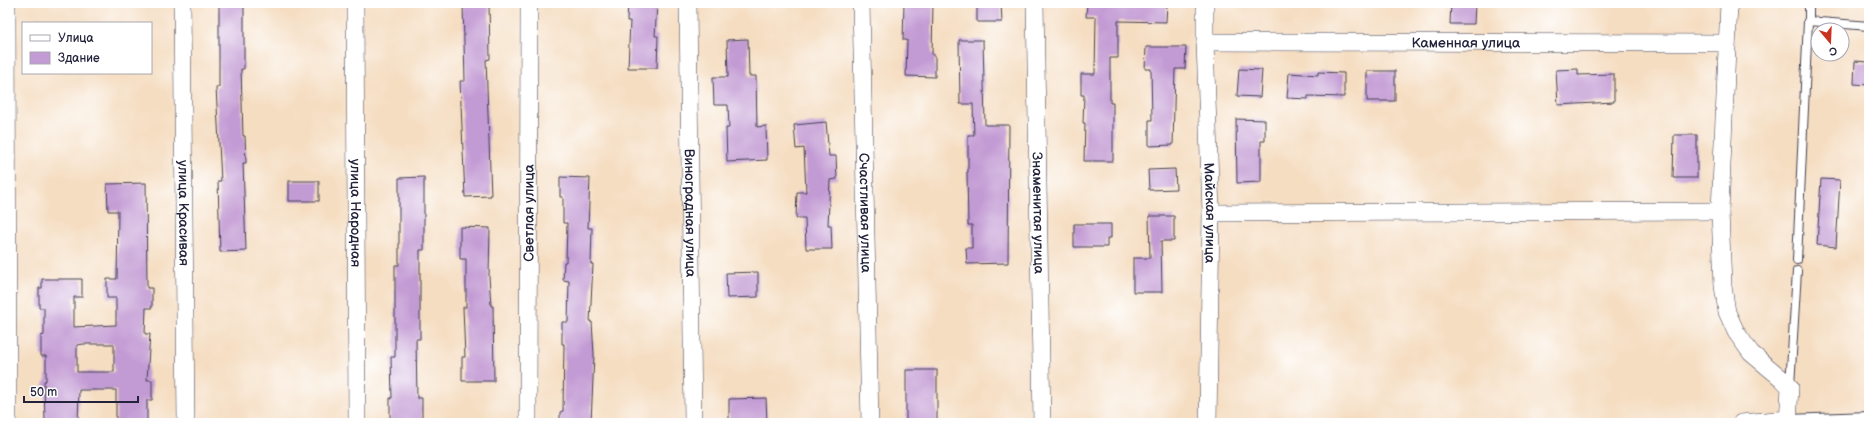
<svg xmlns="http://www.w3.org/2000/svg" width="1872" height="426" font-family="'Balsamiq Sans',sans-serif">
<rect width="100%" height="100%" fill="#fff"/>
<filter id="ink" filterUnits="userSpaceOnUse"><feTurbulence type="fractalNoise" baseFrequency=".025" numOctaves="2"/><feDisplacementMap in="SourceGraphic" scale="8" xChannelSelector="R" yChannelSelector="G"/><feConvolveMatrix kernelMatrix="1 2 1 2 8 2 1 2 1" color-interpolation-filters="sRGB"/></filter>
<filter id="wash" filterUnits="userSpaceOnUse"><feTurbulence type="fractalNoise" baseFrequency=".012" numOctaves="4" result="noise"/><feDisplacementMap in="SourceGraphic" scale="16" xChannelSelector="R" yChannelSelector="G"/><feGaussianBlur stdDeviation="0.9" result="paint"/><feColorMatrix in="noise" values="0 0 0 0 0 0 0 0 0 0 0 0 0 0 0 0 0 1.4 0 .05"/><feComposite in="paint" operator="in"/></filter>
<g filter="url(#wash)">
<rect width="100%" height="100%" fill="#f5ddc1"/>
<g id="blocks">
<g fill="#c39bd4" fill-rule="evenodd">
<polygon points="219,3 244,3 244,69 241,69 243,136 245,136 246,163 243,163 246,251 220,252 218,181 221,181 216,87 219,87"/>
<polygon points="463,3 489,3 490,59 486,60 491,196 465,197 460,81 465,81"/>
<polygon points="628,3 657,3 655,36 658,36 657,68 628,68 630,21 627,21"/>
<polygon points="904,3 933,3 932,55 935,55 935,77 906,76 907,40 903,40"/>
<polygon points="977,3 1001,3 1002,22 977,22"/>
<polygon points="1087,3 1167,3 1166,22 1118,21 1118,58 1110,58 1110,103 1113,103 1113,161 1084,161 1085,123 1083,123 1084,95 1081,95 1081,74 1095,74 1096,17 1086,17"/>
<polygon points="1451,3 1475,3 1474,24 1450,24"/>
<polygon points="748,39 749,76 756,76 757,127 766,126 767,160 727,162 726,128 729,128 728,105 714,105 713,77 728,77 727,40"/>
<polygon points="959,40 983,40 985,125 1009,125 1008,263 967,264 966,248 972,248 972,225 968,225 967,172 968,172 968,135 974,135 973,104 960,104"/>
<polygon points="1146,47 1186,47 1185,69 1175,69 1173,145 1149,146 1149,120 1152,120 1151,69 1145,69"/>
<polygon points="1855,61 1869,62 1869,85 1854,84"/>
<polygon points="1239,69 1262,70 1260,97 1237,96"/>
<polygon points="1578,69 1578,75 1614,74 1614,102 1558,105 1556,70"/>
<rect x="1367" y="71" width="28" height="30"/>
<polygon points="1318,72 1344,73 1344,97 1308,96 1308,99 1287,98 1289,73 1318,75"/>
<polygon points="1236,119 1265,120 1265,141 1261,141 1261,182 1237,183"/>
<polygon points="826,122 829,156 836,156 837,179 830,180 828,225 831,225 832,249 806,249 805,218 796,218 797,192 806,192 804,148 796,149 794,125"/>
<polygon points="1674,135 1697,135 1697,178 1673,178"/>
<polygon points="1175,169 1176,189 1149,190 1148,170"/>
<polygon points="424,177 424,250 420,250 420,339 416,339 417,398 422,398 422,423 390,423 390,398 392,398 391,357 395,357 395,265 399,265 399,178"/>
<polygon points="560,177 590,178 588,228 592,228 591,264 593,264 590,322 592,322 594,355 591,423 560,423 560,412 563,411 564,344 562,344 562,322 568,322 569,281 563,280 564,262 566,262 567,223 563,223 563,197 560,197"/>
<polygon points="1821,179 1840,180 1836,247 1817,245"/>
<rect x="289" y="181" width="30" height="20"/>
<path d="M146 183 147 288H152V308H146L145 334H150L147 380H152V400H147V423H116V390H79L78 423H45L44 381H46V356H41V336L44 335V308H39V288H42V279H82V297H74V327L116 325V298H107V279H117L118 211H108L107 184ZM84 344H114V372H77V345Z"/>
<polygon points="1149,216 1174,216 1174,241 1161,241 1162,292 1133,292 1133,258 1150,258"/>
<polygon points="1074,224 1111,224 1111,238 1107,238 1107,247 1074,247"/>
<polygon points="460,227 490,228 489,276 491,306 493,306 494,381 462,381 462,357 465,357 463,307 466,307 466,259 460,259"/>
<polygon points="758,272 758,297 727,298 726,273"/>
<rect x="906" y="370" width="31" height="53"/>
<polygon points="766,398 767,423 729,423 729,399"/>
</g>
</g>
</g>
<g filter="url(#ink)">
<use href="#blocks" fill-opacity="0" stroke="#423e4f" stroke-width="1"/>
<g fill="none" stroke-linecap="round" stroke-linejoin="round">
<defs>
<g id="lane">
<polyline points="1809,18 1809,3"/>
<polyline points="1797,260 1808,21 1869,26"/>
<polyline points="1790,386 1797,271"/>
<polyline points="1788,419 1869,416"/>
</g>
<g id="street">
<polyline points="7,3 8,423"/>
<path id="s1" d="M182 3 186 423"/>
<path id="s2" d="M355 3 357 423"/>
<path id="s3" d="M688 3 693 423"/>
<path id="s4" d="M861 3 870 423"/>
<path id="s5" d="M1035 3 1042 423"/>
<path id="s6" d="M1205 3V42L1211 213 1208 423"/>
<polyline points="1729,3 1720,211 1723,286 1727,312 1736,332 1751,353 1781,378 1790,387 1788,423"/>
<path id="s7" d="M1205 42 1727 43"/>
<polyline points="1211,213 1720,211"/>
<path id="s8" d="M528 423 529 3"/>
<polyline points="1741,423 1788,419"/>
</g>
</defs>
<use href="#lane" stroke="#423e4f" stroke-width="10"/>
<use href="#street" stroke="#423e4f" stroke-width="18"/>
<use href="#lane" stroke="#fff" stroke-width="8"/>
<use href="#street" stroke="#fff" stroke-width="17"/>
</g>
</g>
<g text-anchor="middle" stroke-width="3" stroke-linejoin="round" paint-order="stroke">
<g font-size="14" fill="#22223b" stroke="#fff">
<text dy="5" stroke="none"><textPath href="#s7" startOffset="261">Каменная улица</textPath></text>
<text dy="5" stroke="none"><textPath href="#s1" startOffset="210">улица Красивая</textPath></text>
<text dy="5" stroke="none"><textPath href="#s2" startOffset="210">улица Народная</textPath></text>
<text dy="5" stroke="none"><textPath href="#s8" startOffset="210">Светлая улица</textPath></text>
<text dy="5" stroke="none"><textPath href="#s3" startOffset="210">Виноградная улица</textPath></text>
<text dy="5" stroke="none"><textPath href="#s4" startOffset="210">Счастливая улица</textPath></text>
<text dy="5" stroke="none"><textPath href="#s5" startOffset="210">Знаменитая улица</textPath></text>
<text dy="5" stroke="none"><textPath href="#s6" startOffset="210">Майская улица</textPath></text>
</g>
</g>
<rect width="1872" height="426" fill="none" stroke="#fff" stroke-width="16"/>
<rect x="22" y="22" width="130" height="52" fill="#ffffff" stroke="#a7a7b1"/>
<rect x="30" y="35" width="20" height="6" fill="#ffffff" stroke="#a7a7b1"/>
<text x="58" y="42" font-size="12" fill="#22223b">Улица</text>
<rect x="30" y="52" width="20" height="12" fill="#c39bd4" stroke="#a7a7b1"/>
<text x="58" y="62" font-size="12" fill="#22223b">Здание</text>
<g transform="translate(1830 42) rotate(161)"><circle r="19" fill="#ffffff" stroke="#a7a7b1"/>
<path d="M0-3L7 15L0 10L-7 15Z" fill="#c8321e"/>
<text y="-6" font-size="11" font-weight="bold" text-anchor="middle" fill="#22223b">С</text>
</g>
<path d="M24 396v6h114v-6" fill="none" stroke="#22223b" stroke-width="2"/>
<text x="30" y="396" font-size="12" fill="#22223b" stroke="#ffffff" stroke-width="3" paint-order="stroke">50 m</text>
</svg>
